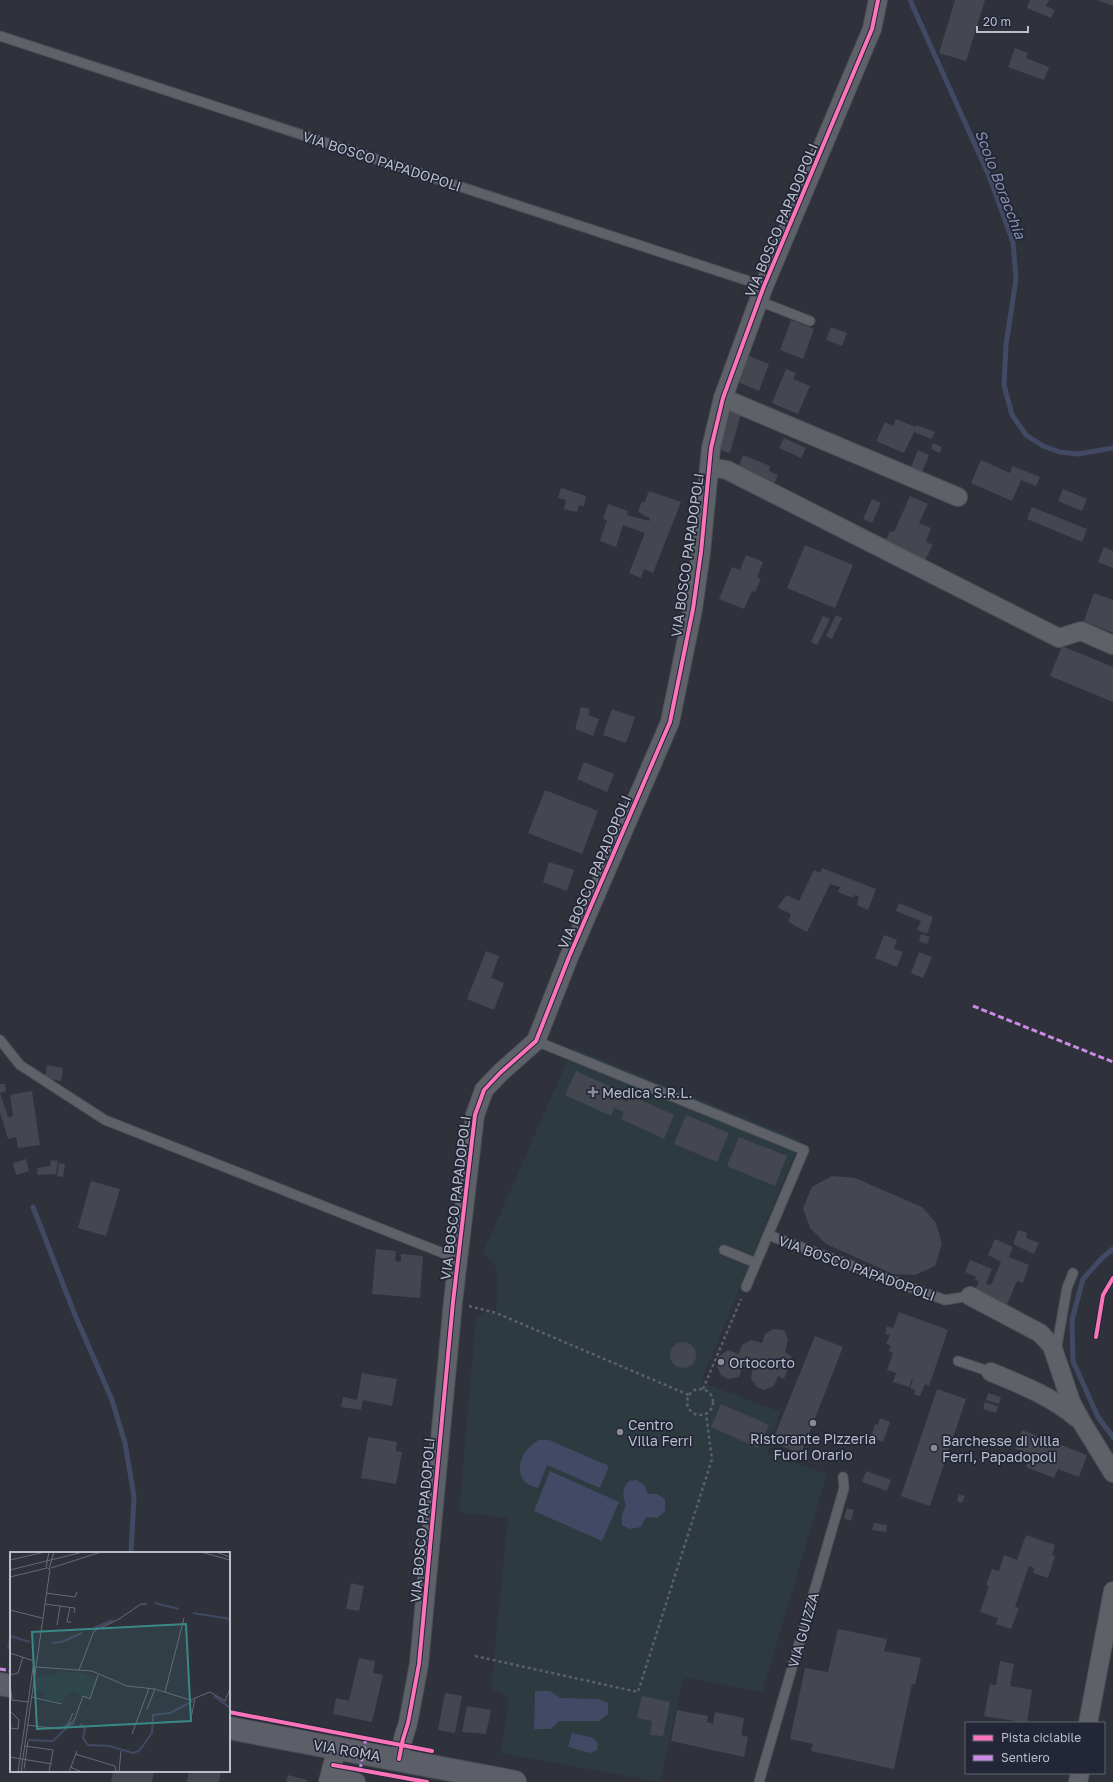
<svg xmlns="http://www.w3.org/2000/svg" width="1113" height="1782" font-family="'Golos Text',sans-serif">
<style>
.green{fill:#2d3b41}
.water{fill:#414965}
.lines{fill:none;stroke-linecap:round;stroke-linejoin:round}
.stream{stroke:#414965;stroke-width:5}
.building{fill:#44474f}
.service-casing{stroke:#4c4f56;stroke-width:11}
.minor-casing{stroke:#4c4f56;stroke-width:20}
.secondary-casing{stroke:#4c4f56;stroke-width:24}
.path{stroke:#5d5f66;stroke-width:2.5;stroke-dasharray:3 3;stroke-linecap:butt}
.service{stroke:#5f6168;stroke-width:9}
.minor{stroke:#5f6168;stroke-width:18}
.secondary{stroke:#5d5f68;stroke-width:22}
.quiet{stroke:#ca8be6;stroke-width:3;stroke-dasharray:6 3;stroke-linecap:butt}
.cycleway-casing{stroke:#222636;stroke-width:6}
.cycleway{stroke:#fb73b8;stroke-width:4}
.poi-dot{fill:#898c98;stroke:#222636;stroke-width:1.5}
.labels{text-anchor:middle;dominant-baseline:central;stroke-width:3.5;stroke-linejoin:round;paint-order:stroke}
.street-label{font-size:14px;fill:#babdca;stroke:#222636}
.poi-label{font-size:14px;fill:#babdca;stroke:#222636;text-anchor:start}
.water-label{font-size:15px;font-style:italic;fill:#868eae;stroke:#222636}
.inset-river{fill:none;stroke:#414965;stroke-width:2}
.inset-road{fill:none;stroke:#676a74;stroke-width:1}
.view{fill:#3a8885;fill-opacity:0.15;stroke:#3a8885;stroke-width:2}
.inset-edge{fill:none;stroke:#babdca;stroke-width:2}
</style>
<rect width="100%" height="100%" fill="#2f323b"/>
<path class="green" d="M573 1048 800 1140 701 1382 780 1412 767 1453 827 1474 762 1692 683 1677 660 1782 501 1753 509 1696 491 1689 508 1518 459 1512 476 1318 491 1308 496 1313 498 1280 495 1265 483 1253Z"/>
<g class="water">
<path d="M539 1440H549L609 1466 600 1488 547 1465 538 1488C534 1487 529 1485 526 1483 512 1468 524 1448 539 1440Z"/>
<path d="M550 1471 619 1502 602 1541 534 1511Z"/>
<path d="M637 1480 644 1485 648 1494H657L665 1499V1511L657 1518 646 1517 641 1527 630 1529 622 1525V1515L626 1505C622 1494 622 1489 629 1481Z"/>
<path d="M535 1691H550L560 1698 598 1699 608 1703V1714L599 1721H559L551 1729H534Z"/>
<path d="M572 1733 594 1738 598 1744 597 1750 590 1753 568 1747Z"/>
</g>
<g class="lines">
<g class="stream">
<path d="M910 0 989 176 1013 242 1016 279 1006 345 1004 385 1012 415 1026 435 1043 446 1060 452 1078 454 1113 448"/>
<path d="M33 1207 75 1315 112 1400 125 1443 134 1496 131 1553"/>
<path d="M1113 1249 1103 1257 1083 1279 1072 1320 1073 1361 1098 1417 1113 1437"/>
</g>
</g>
<g class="building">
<path d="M955 0H985L966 61 939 53Z"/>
<path d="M1030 0H1049L1046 6 1055 10 1051 18 1027 8Z"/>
<path d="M1097 0H1113V6Z"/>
<path d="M1015 48 1028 53 1026 58 1049 67 1044 80 1008 67Z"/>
<path d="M791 320 814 329 803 359 780 350Z"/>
<path d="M831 327 847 333 842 346 826 340Z"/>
<path d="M742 353 769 364 759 391 733 380Z"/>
<path d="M786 369 796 373 793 379 810 386 798 414 772 403Z"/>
<path d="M730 410 741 414 730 453 718 449Z"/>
<path d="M896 419 916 427 917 425 935 432 931 439 914 432 904 453 876 441 885 422 893 426Z"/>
<path d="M784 438 806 448 801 458 779 448Z"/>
<path d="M933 443 942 447 940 453 931 449Z"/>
<path d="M918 450 929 455 922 472 911 467Z"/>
<path d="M743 455 770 466 769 471 778 475 774 484 738 469Z"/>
<path d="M981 460 1010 473 1012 466 1040 477 1036 486 1021 480 1012 501 971 483Z"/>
<path d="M561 488 586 496 584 506 579 505 577 512 564 509 566 500 558 498Z"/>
<path d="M1063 489 1087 499 1082 511 1058 501Z"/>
<path d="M649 491 681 502 653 573 644 569 641 578 629 573 645 533 623 525 616 547 600 541 607 520 603 519 608 504 628 511 627 515 649 521 650 518 638 512 642 501 644 503Z"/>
<path d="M910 496 928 504 919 523 931 528 926 542 933 545 925 560 886 540 890 531 894 532Z"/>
<path d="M872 499 881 503 872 523 863 519Z"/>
<path d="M1032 507 1087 529 1082 542 1027 519Z"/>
<path d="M805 545 853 565 835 608 787 588Z"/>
<path d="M1104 547 1113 551V568L1098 562Z"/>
<path d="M746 555 763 562 757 577 761 579 755 592 752 591 744 609 719 599 732 567 740 570Z"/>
<path d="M1094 593 1113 600V633L1084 621Z"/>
<path d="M836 615 842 618 832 639 826 636Z"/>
<path d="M823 616 830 619 817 645 811 642Z"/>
<path d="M1062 646 1113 667V702L1050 676Z"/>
<path d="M581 707 590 709 588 715 599 719 593 736 575 729Z"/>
<path d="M612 709 635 717 626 743 603 735Z"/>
<path d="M584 762 614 774 607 792 577 779Z"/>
<path d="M545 790 598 811 582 854 528 833Z"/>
<path d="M549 862 574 870 567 891 543 882Z"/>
<path d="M822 868 876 889 868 910 857 905 859 897 854 895 853 898 838 892 840 887 830 884 807 932 788 922 791 914 778 908 779 905 787 895 799 901 814 870 820 873Z"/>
<path d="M899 903 933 917 927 934 917 930 921 921 896 911Z"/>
<path d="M921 934 930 937 927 944 919 941Z"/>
<path d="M884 935 897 940 894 949 903 952 897 967 875 958Z"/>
<path d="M486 951 499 956 491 978 504 983 494 1010 467 999Z"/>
<path d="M919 952 932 957 923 978 911 973Z"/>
<path d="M47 1065 63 1068 61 1081 45 1078Z"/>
<path d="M576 1071 620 1091 617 1098 627 1102 630 1095 674 1115 664 1139 621 1119 624 1112 614 1108 611 1116 565 1095Z"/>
<path d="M0 1084H5L6 1091 0 1093Z"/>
<path d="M32 1091 40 1145 18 1148 16 1137 8 1139 0 1112V1093L8 1117 13 1116 10 1095Z"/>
<path d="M686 1115 729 1133 717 1162 674 1144Z"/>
<path d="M739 1137 787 1156 775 1186 727 1166Z"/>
<path d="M26 1159 29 1171 16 1175 13 1163Z"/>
<path d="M51 1160 58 1161 56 1174 38 1175 37 1168 50 1166Z"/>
<path d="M59 1163 65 1164 63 1177 57 1176Z"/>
<path d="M832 1176 855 1178 922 1207 936 1223 942 1244 935 1266 915 1275 893 1274 826 1244 810 1228 803 1208 812 1187Z"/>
<path d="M91 1181 120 1189 106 1236 78 1228Z"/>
<path d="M1018 1230 1027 1233 1026 1238 1039 1243 1034 1254 1013 1244Z"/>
<path d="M995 1239 1013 1247 1009 1257 1029 1265 1023 1283 1017 1281 1005 1309 975 1290 979 1281 975 1280 976 1277 965 1272 970 1260 992 1269 986 1284 991 1285 1001 1262 988 1255Z"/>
<path d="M376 1249 396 1251 395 1261 401 1262V1254L423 1256 420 1298 372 1294Z"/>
<path d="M899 1312 948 1330 929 1386 925 1384 920 1396 914 1394 915 1390 910 1388 913 1380 912 1379 909 1387 893 1382 896 1373 887 1370 893 1353 889 1351 891 1346 886 1344 890 1335 885 1334 887 1326 893 1328Z"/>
<path d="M773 1329 784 1330 788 1340 785 1352 792 1357 784 1379 778 1376 774 1386 764 1390 757 1387 751 1379 753 1367 743 1366 739 1377 728 1379 721 1375 717 1366 718 1357 728 1350 739 1354 742 1345 751 1340 762 1343 765 1334Z"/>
<path d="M815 1336 843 1347 801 1454 772 1442Z"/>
<circle cx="683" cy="1355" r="13"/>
<path d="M362 1373 397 1379 392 1406 363 1400 361 1410 341 1407 343 1397 357 1400Z"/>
<path d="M937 1389 966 1399 930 1506 901 1496Z"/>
<path d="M988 1393 1001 1397 999 1404 986 1400Z"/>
<path d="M985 1402 998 1406 996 1413 983 1409Z"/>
<path d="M721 1404 769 1425 758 1448 711 1427Z"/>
<path d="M880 1418 890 1422 883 1442 871 1437 875 1424 878 1425Z"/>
<path d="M1022 1430 1087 1455 1079 1477 1058 1469 1054 1478 1026 1467 1030 1454 1015 1449Z"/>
<path d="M368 1437 397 1442 396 1451 402 1452 396 1484 361 1478Z"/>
<path d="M866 1471 891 1480 887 1491 862 1482Z"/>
<path d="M959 1494 965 1496 962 1503 957 1501Z"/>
<path d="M847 1508 854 1510 851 1521 844 1518Z"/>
<path d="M874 1523 887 1525 886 1532 872 1530Z"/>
<path d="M1026 1535 1055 1545 1052 1555 1055 1556 1048 1578 1033 1573 1034 1568 1029 1566 1015 1607 1019 1608 1011 1629 996 1624 998 1618 980 1612 989 1586 986 1585 992 1569 999 1571 1004 1555 1017 1560Z"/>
<path d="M351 1583 364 1586 359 1611 346 1609Z"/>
<path d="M838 1629 887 1639 884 1651 921 1658 915 1685 912 1684 894 1769 811 1751 813 1744 790 1739 805 1668 828 1672Z"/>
<path d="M10 1633H11V1650L7 1649Z"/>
<path d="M359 1658 375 1661 373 1673 383 1675 372 1722 333 1714 336 1698 349 1701Z"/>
<path d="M1000 1661 1014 1664 1010 1686 1032 1690 1027 1723 984 1716 990 1684 996 1685Z"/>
<path d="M445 1693 462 1696 455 1733 438 1730Z"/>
<path d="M642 1696 670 1702 663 1736 650 1735 652 1721 637 1718Z"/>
<path d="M467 1706 491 1710 486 1734 462 1732Z"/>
<path d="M677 1710 708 1716 707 1722 713 1724 715 1712 744 1718 741 1735 748 1737 744 1757 671 1741Z"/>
<path d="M113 1771H154L152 1782H111Z"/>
<path d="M189 1771H221L219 1782H187Z"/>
<path d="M288 1775 307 1780V1782H286Z"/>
</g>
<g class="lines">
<defs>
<g id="service">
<path d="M0 36 764 286"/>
<path d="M759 301 810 321"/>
<path d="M0 1040 20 1065 105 1120 458 1259"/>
<path d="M536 1041 804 1150 768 1235 945 1300 970 1296"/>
<path d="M724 1250 756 1263"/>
<path d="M746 1287 768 1235"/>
<path d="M1056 1351 1067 1288 1073 1273"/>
<path d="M958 1361 991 1372"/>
<path d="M759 1782 844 1488 843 1477"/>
</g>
<g id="minor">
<path d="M723 398 958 497"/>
<path d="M710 467 727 470 1059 638 1081 631 1113 645"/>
<path d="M970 1296 1040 1333 1052 1346 1071 1402 1081 1421 1113 1473"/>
<path d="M991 1372C1022 1385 1051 1396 1077 1418"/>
<path d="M1088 1723 1113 1591"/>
<path d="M399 1759 403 1739 408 1723 419 1664 453 1302 475 1115 484 1090 500 1073 536 1041 569 957 670 722 693 609 701 552 711 448 723 398 764 286 872 29 878 0"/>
<path d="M330 1776 356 1782"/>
<path d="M328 1782 337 1748"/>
<path d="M1078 1782 1080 1773"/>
</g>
<g id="secondary">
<path d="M0 1684 11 1686"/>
<path d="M229 1728 515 1782"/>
</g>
</defs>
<use href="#service" class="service-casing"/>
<use href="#minor" class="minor-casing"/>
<use href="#secondary" class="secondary-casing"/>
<g class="path">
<path d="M469 1306 496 1313 689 1395"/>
<path d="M1096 1337 1103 1295 1113 1278"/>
<path d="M703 1389 741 1299"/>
<circle cx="700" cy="1402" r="13"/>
<path d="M475 1656 638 1692 712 1459 706 1414"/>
</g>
<use href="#service" class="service"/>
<use href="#minor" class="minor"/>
<use href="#secondary" class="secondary"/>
<g class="quiet">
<path d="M973 1006 1113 1062"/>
<path d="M0 1669 11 1671"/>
<path d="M360 1770 366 1738"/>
</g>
<defs>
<g id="cycleway">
<path d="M1096 1337 1103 1295 1113 1278"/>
<path d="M229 1712 432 1751"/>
<path d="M399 1759 403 1739 408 1723 419 1664 453 1302 475 1115 484 1090 500 1073 536 1041 569 957 670 722 693 609 701 552 711 448 723 398 764 286 872 29 878 0"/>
<path d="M333 1765 427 1782"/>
</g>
</defs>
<use href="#cycleway" class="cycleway-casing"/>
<use href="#cycleway" class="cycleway"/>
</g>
<g class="poi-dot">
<path d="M591 1086h4v4h4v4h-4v4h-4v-4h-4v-4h4z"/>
<circle cx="721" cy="1362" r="4"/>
<circle cx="813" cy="1423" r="4"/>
<circle cx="620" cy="1432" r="4"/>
<circle cx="934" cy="1448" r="4"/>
</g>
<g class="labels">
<g class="street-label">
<text transform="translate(382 161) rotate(18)">VIA BOSCO PAPADOPOLI</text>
<text transform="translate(781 220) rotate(-67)">VIA BOSCO PAPADOPOLI</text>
<text transform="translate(687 555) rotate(-82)">VIA BOSCO PAPADOPOLI</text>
<text transform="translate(594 872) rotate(-67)">VIA BOSCO PAPADOPOLI</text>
<text transform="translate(455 1198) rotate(-83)">VIA BOSCO PAPADOPOLI</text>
<text transform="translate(857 1268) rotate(20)">VIA BOSCO PAPADOPOLI</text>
<text transform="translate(422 1520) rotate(-85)">VIA BOSCO PAPADOPOLI</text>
<text transform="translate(803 1630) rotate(-74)">VIA GUIZZA</text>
<text transform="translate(347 1750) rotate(10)">VIA ROMA</text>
</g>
<g class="poi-label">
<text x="602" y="1092">Medica S.R.L.</text>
<text x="729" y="1362">Ortocorto</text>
<text x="628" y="1424">Centro<tspan x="628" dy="16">Villa Ferri</tspan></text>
<text x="813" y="1438" text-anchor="middle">Ristorante Pizzeria<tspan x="813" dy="16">Fuori Orario</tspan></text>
<text x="942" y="1440">Barchesse di villa<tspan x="942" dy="16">Ferri, Papadopoli</tspan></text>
</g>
<g class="water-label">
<text transform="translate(1001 184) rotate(69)">Scolo Boracchia</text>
</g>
</g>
<g transform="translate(10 1552)">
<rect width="220" height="220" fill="#2f323b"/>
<path d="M47 119 70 120 88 127 81 147 60 139 52 151 33 146 34 139 25 138 27 124 47 123Z" fill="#2d3b41"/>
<path class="inset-river" d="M145 51 169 57M183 61 220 67M84 76 103 68M0 84 20 90M42 91 52 90 72 81M204 144 220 156M70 172 75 176 73 186 78 193 99 194 123 201 129 199 142 181 143 163 160 161 183 149M18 188 43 189 58 174 65 171"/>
<path class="inset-road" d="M39 0 36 15 39 17 44 0M191 0 220 8M206 0 220 5M0 8 35 0M41 16 91 0M0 18 73 0M0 25 37 16M36 41 65 45 67 40M35 52 65 56 64 61M60 55 57 70H61M0 58 32 66M47 73 50 54M0 101 24 109M26 115 82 119 117 134 145 137 180 148 200 140 215 149 220 137M69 118 84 79 109 67 131 52H137M0 123 8 121 13 105M0 131 2 148M155 140 174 66M21 145 52 152M2 148 19 150M137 157 145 137M0 159 9 168 8 177 0 176M181 166 185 147M58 172 63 161M17 173 50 177 64 169 73 144 80 147 88 123M122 182 139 136M15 194 43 198 39 220M65 202 105 214 106 220M0 205 42 212M60 215 72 220M14 217 18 189M8 220 24 109M11 220 40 17M59 220 67 199M109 220 111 199"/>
<path class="view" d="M176 72 181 169 27 177 22 80Z"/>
<rect width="220" height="220" class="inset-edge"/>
</g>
<rect x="965" y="1722" width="140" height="52" fill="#222636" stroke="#5f6271"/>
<rect x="973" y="1735" width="20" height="6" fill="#fb73b8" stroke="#5f6271"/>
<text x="1001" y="1742" font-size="12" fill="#babdca">Pista ciclabile</text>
<rect x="973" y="1755" width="20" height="6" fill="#ca8be6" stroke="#5f6271"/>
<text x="1001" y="1762" font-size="12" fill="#babdca">Sentiero</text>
<path d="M977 26v6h51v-6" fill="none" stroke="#babdca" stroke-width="2"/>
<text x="983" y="26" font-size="12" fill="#babdca" stroke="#222636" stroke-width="3" paint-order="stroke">20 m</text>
</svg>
